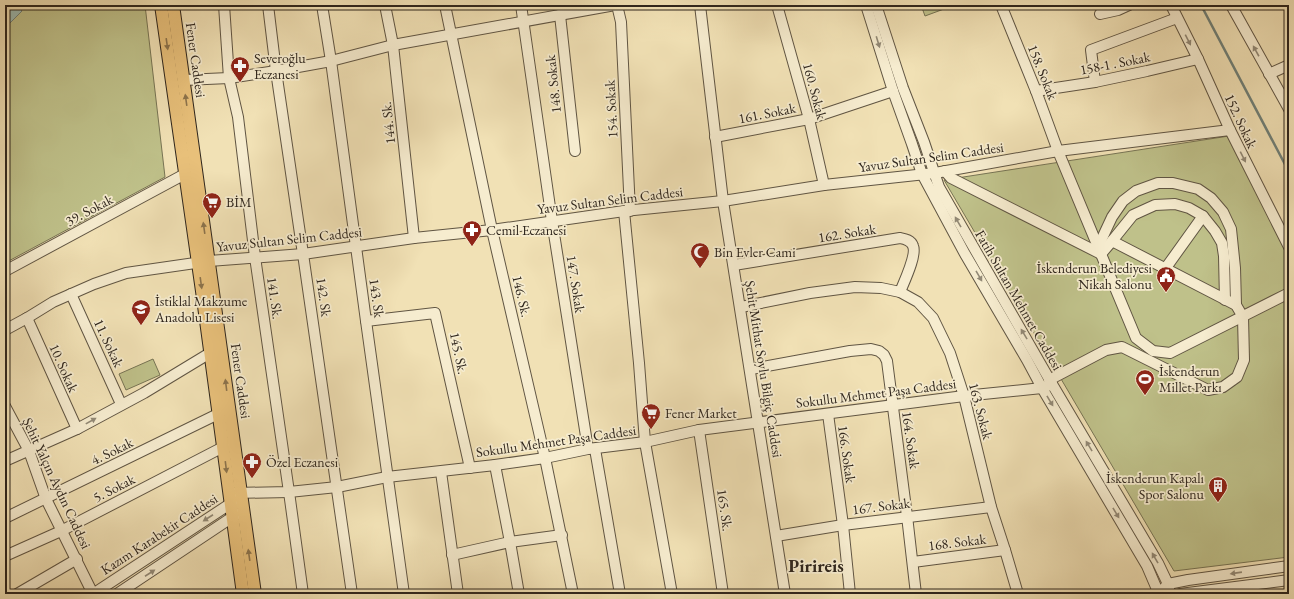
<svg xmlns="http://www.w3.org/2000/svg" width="1294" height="599" font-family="'EB Garamond',serif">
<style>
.green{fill:#bfc18a;stroke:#777454}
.water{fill:#9cbcb4;stroke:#708078}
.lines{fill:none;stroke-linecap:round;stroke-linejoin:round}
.stream{stroke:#708078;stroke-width:2.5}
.minor-casing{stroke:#605543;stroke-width:12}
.major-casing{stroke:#2f261d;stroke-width:14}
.minor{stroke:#f6eccf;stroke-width:10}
.major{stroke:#e8c07a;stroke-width:12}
.oneway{fill:#928976}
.oneway2{fill:#8c734c}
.labels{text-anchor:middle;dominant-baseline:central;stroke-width:3.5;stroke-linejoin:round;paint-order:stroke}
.poi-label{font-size:14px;fill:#2f261d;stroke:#f6eccf;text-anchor:start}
.street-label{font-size:14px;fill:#2f261d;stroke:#f6eccf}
.district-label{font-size:18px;font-weight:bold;fill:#2f261d;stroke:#f6eccf}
</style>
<rect width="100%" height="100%" fill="#f1e1b5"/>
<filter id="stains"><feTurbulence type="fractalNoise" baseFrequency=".005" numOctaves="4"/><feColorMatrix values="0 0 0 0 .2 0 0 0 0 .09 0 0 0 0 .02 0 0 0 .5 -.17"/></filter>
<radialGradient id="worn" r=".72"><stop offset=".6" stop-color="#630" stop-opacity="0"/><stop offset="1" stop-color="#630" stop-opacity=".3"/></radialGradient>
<g class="green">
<path d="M5 5H145L165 177 5 263Z"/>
<path d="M921 5H943L944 9 925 16Z"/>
<path d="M1229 136 1289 256V557L1174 571 944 180Z"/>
<path d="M153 359 160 375 126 390 119 374Z"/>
</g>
<path class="water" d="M6 5H17L22 11 5 28Z"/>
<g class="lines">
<path class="stream" d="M1201 5 1289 172"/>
<defs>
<g id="minor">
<path d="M224 5 229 78 238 117 255 257 289 492 303 594"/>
<path d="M268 5 276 71 303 254 352 594"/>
<path d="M322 5 331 61 366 321 404 594"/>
<path d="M385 5 393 45 414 238"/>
<path d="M445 5 492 230 545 458 573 594"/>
<path d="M521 5 552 221 588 449"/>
<path d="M617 5 621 22 630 211"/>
<path d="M700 5 723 201 785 594"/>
<path d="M777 5 809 119 824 185"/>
<path d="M866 5 893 91 912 144 922 174 965 254 1027 360 1042 388 1147 566 1159 594"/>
<path d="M876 5 903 88 924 142 939 187 1052 384 1158 563 1168 584 1170 594"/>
<path d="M1001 5 1036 91 1058 151 1136 338 1153 351 1170 353 1289 293"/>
<path d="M1171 5 1198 59 1230 130 1289 247"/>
<path d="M1231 5 1289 109"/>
<path d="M1100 14 1118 10 1129 5"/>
<path d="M560 15 575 151"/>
<path d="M1269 74 1289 65"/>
<path d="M184 80 229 78 276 71 331 61 393 45 615 5"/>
<path d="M1095 82 1091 50 1177 18"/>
<path d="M1036 91 1095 82 1147 71 1198 59"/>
<path d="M715 137 809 119 893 91"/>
<path d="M945 171 951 178 1101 254 1112 241 1236 305 1243 317 1244 360 1237 377 1223 387 1208 390 1122 347 1106 350 1049 380"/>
<path d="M624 211 639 363 645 442 672 594"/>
<path d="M1112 241 1133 215 1155 205 1175 204 1189 208 1203 216 1215 231 1222 243 1224 256 1225 300"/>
<path d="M1098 247 1112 217 1123 201 1136 191 1158 183H1173L1198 189 1211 198 1223 212 1231 229 1235 268 1236 305"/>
<path d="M734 265 900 238C905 239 911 240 913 246 917 255 904 282 900 292"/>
<path d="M1165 269 1203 216"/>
<path d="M5 271 185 174"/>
<path d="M71 294 121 404"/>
<path d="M741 307 810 293 855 287 881 288 900 292 918 302 933 318 950 353 964 396 991 507 1005 550 1018 594"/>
<path d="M27 318 77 429"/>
<path d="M366 321 435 313 470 468"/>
<path d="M5 330 27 318 53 302 94 284 126 273 209 261 303 254 414 238 492 230 624 211 723 201 824 185 935 173 1058 151 1230 130"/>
<path d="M751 369 850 351 871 349 879 351 884 355 887 361 907 516 916 594"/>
<path d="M5 406 29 451 46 499 93 594 236 500"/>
<path d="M828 414 843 525 850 594"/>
<path d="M699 430 723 594"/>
<path d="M595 449 620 594"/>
<path d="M5 461 77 429 144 393 215 350"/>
<path d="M495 465 510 542 519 594"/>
<path d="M441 472 458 594"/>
<path d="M234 493 289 492 337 487 387 477 495 465 545 458 588 449 645 442 699 430 964 396 1042 388 1052 384"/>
<path d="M5 518 218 414 224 409"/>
<path d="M776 536 843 525 991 507"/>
<path d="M452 555 510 542 562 535"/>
<path d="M5 556 61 531 229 444"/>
<path d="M913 562 1005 550"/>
<path d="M1164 588 1168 584 1188 580 1289 566"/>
<path d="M17 594 77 559"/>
<path d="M117 594 237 514"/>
<path d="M1180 594 1289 580"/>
</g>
<g id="major">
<path d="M161 5 202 291 243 594"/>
<path d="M173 5 255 594"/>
</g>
</defs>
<use href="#minor" class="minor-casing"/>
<use href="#major" class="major-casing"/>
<use href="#minor" class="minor"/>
<use href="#major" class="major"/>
</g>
<defs><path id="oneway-solid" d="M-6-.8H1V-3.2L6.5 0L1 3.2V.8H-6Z"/></defs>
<g class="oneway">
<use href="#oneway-solid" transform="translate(1188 40) rotate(63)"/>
<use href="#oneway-solid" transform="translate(878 42) rotate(73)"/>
<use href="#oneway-solid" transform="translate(1256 51) rotate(-119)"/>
<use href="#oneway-solid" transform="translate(1243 157) rotate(63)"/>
<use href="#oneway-solid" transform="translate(958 222) rotate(-120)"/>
<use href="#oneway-solid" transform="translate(979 276) rotate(60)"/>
<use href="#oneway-solid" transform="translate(1024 334) rotate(-121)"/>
<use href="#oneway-solid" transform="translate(1050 401) rotate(59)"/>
<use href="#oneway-solid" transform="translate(91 421) rotate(-29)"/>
<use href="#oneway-solid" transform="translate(1089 446) rotate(-121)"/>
<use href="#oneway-solid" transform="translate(1116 513) rotate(59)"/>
<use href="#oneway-solid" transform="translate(208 518) rotate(147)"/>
<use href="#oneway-solid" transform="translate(1155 558) rotate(-120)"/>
<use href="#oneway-solid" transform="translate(150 573) rotate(-33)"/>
<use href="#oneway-solid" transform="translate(1236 573) rotate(172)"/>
</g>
<g class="oneway2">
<use href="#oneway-solid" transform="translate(167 44) rotate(82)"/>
<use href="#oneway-solid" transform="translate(186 100) rotate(-98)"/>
<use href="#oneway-solid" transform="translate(204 228) rotate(-98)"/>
<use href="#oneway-solid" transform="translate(201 283) rotate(82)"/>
<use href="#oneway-solid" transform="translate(226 385) rotate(-97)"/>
<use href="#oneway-solid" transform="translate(226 467) rotate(83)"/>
<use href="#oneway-solid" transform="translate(249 555) rotate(-98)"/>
</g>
<defs>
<symbol id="pharmacy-pin" viewBox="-11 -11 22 30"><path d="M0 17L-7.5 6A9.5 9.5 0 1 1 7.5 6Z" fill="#8f2418" stroke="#f6eccf"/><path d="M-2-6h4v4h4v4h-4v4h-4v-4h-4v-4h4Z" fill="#fff"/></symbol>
<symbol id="supermarket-pin" viewBox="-11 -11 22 30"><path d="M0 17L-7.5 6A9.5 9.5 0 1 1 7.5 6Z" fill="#8f2418" stroke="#f6eccf"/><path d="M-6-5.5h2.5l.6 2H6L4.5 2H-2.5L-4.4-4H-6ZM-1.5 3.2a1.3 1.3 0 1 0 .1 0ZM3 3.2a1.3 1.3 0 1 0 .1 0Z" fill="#fff"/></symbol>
<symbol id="mosque-pin" viewBox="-11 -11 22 30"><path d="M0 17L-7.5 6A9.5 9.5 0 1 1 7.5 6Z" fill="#8f2418" stroke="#f6eccf"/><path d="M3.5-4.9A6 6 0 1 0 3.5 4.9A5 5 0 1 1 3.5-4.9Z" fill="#fff"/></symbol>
<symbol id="civic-pin" viewBox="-11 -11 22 30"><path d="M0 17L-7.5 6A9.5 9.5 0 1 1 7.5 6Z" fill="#8f2418" stroke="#f6eccf"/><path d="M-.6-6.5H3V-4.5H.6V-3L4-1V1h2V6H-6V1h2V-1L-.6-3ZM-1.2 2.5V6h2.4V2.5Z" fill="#fff"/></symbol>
<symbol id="school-pin" viewBox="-11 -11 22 30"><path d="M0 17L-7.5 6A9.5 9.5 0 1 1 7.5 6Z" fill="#8f2418" stroke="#f6eccf"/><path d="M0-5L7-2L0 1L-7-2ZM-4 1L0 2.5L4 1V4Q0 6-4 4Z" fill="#fff"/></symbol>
<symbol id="stadium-pin" viewBox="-11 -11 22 30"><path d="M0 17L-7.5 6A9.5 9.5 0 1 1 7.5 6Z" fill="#8f2418" stroke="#f6eccf"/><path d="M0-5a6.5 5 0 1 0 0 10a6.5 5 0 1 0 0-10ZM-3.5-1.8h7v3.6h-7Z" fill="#fff"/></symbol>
<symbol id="building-pin" viewBox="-11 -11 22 30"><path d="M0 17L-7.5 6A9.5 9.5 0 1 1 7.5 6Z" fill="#8f2418" stroke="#f6eccf"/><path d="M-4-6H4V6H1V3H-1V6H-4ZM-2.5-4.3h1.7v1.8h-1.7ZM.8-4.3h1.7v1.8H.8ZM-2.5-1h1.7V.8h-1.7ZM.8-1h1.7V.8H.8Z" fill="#fff"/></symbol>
</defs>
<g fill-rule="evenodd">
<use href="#pharmacy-pin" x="229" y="55" width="22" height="30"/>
<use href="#supermarket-pin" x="201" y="191" width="22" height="30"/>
<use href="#pharmacy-pin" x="461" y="219" width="22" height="30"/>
<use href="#mosque-pin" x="689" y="241" width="22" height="30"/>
<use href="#civic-pin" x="1155" y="265" width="22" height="30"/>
<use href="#school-pin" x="130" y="298" width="22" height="30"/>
<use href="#stadium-pin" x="1134" y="368" width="22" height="30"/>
<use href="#supermarket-pin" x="640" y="402" width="22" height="30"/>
<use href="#pharmacy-pin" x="241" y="451" width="22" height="30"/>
<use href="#building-pin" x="1207" y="475" width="22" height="30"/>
</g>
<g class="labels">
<g class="poi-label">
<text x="254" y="58">Severoğlu<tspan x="254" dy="16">Eczanesi</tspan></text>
<text x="226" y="202">BİM</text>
<text x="486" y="230">Cemil Eczanesi</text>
<text x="714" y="252">Bin Evler Cami</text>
<text x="1152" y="268" text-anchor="end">İskenderun Belediyesi<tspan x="1152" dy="16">Nikah Salonu</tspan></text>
<text x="155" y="301">İstiklal Makzume<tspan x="155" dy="16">Anadolu Lisesi</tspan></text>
<text x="1159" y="371">İskenderun<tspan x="1159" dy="16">Millet Parkı</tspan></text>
<text x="665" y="413">Fener Market</text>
<text x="266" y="462">Özel Eczanesi</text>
<text x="1204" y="478" text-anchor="end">İskenderun Kapalı<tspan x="1204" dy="16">Spor Salonu</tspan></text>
</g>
<g class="street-label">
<text transform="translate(196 60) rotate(82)">Fener Caddesi</text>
<text transform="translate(1115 63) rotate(-11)">158-1 . Sokak</text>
<text transform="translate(1043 72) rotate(68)">158. Sokak</text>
<text transform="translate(553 84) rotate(-96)">148. Sokak</text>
<text transform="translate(815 91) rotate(75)">160. Sokak</text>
<text transform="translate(611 109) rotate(-93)">154. Sokak</text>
<text transform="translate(767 113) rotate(-11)">161. Sokak</text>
<text transform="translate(1241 121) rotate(65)">152. Sokak</text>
<text transform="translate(388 123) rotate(-96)">144. Sk.</text>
<text transform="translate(931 157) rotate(-8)">Yavuz Sultan Selim Caddesi</text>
<text transform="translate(610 200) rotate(-7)">Yavuz Sultan Selim Caddesi</text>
<text transform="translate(89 210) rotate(-28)">39. Sokak</text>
<text transform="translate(847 233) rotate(-9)">162. Sokak</text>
<text transform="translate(289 239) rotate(-6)">Yavuz Sultan Selim Caddesi</text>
<text transform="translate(576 284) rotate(81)">147. Sokak</text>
<text transform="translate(522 296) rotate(77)">146. Sk.</text>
<text transform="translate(324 297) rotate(82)">142. Sk</text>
<text transform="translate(275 298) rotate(82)">141. Sk.</text>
<text transform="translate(377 298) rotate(82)">143. Sk</text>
<text transform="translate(1019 300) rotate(60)">Fatih Sultan Mehmet Caddesi</text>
<text transform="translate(109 343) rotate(65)">11. Sokak</text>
<text transform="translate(459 353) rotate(78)">145. Sk.</text>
<text transform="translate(64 368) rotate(66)">10. Sokak</text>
<text transform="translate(764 369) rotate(81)">Şehit Mithat Soylu Bilgiç Caddesi</text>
<text transform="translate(241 381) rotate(82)">Fener Caddesi</text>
<text transform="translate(876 393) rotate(-7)">Sokullu Mehmet Paşa Caddesi</text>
<text transform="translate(981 411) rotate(75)">163. Sokak</text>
<text transform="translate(911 440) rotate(82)">164. Sokak</text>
<text transform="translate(556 441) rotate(-8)">Sokullu Mehmet Paşa Caddesi</text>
<text transform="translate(112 451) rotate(-26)">4. Sokak</text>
<text transform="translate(847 454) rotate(82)">166. Sokak</text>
<text transform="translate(57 483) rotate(65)">Şehit Yalçın Aydın Caddesi</text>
<text transform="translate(114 488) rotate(-27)">5. Sokak</text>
<text transform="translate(881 506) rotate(-7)">167. Sokak</text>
<text transform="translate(725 510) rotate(82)">165. Sk.</text>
<text transform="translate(159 534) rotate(-33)">Kazım Karabekir Caddesi</text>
<text transform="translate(957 542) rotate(-7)">168. Sokak</text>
</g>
<g class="district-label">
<text x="816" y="565">Pirireis</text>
</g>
</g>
<rect width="1294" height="599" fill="none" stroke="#f1e1b5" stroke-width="20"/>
<rect x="6" y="6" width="1282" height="587" fill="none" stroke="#2f261d" stroke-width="2"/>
<rect x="10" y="10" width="1274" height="579" fill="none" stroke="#2f261d"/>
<rect width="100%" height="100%" filter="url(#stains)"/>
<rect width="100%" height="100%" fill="url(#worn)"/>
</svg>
